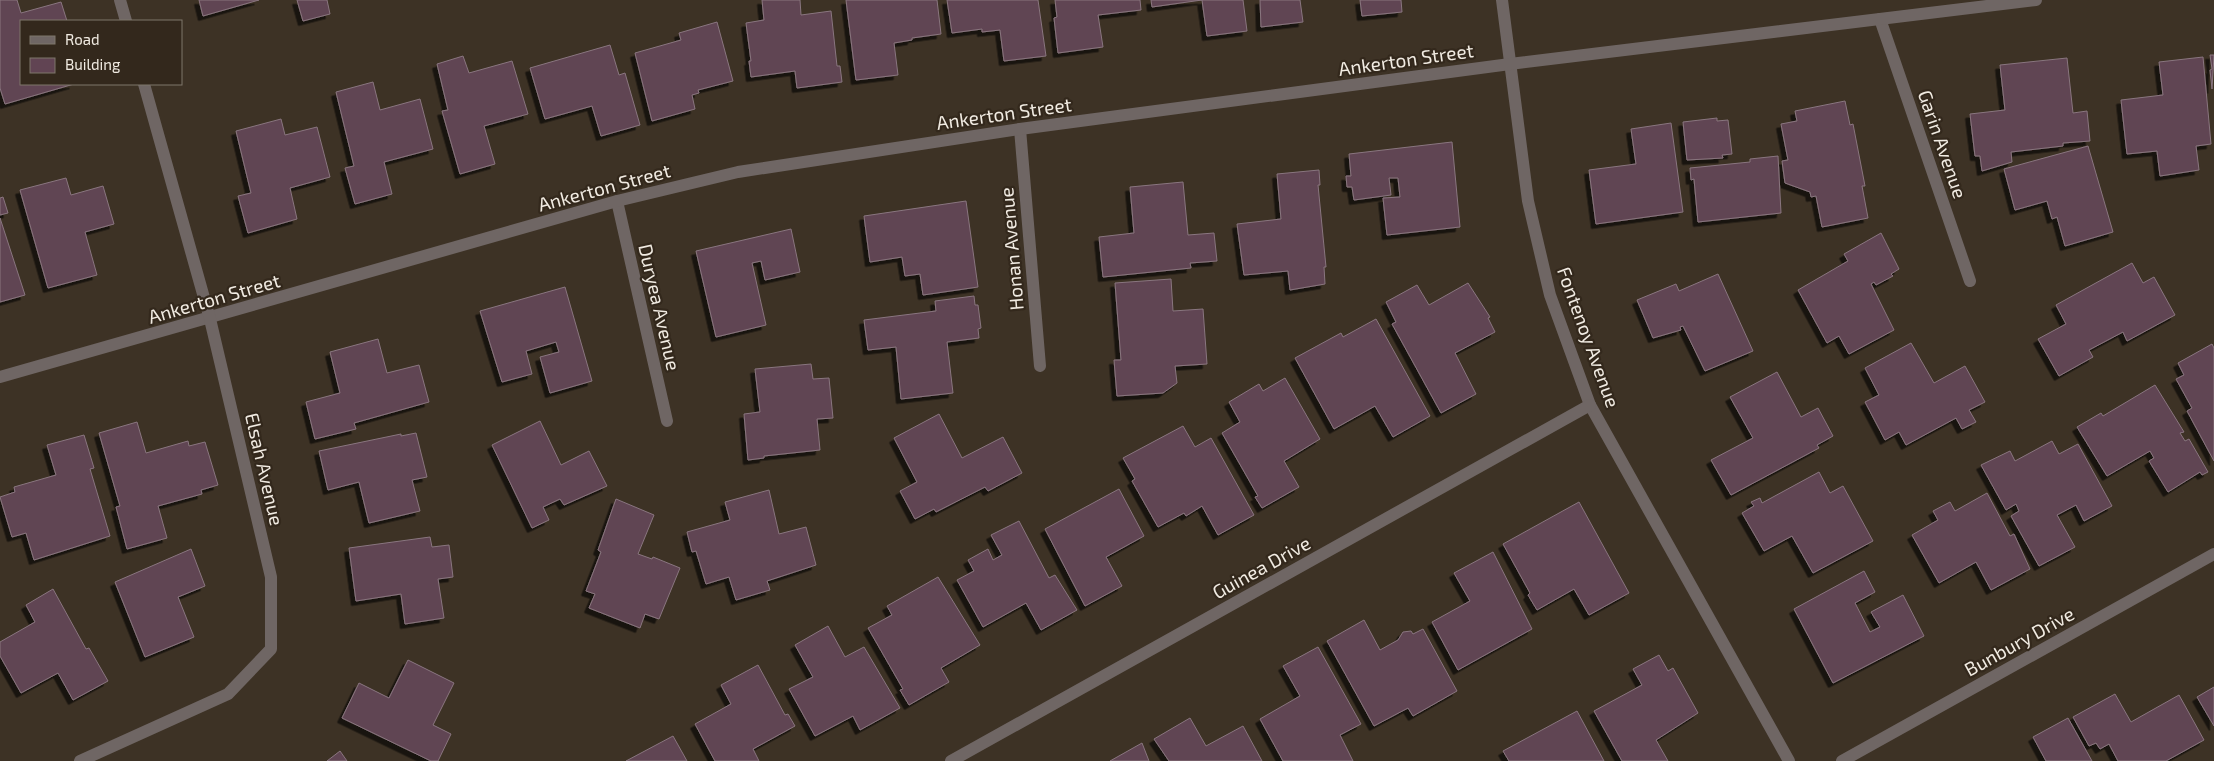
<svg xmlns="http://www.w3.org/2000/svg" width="2214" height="761" font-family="'Exo 2',sans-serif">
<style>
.building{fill:#614453;stroke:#89767f;filter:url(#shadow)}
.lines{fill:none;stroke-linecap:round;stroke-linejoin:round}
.street{stroke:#6f6664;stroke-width:12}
.labels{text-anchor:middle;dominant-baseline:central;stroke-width:4.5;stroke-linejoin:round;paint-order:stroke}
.street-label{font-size:19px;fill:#f1ebe2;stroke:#33281c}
</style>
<defs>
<filter id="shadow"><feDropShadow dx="-4.5" dy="4.5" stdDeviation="0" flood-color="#0009"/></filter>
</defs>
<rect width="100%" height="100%" fill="#3d3225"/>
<g class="building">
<path d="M0 0H17L21 13 61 2 67 21H21V84H74L5 104 0 88Z"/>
<path d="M199 0H259L203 16Z"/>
<path d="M297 0H327L330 14 303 21Z"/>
<path d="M762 0H800L801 15 831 11 837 66H840L842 82 797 88 795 71 751 77 749 61H751L746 23 764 20Z"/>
<path d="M846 0H937L941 34 912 38V40L894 43 898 75 856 80Z"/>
<path d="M947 0H1038L1046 56 1004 61 1000 30 982 32V29L952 33Z"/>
<path d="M1055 0H1140L1141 10 1098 15 1103 47 1058 53 1054 18 1057 17Z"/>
<path d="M1151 0H1243L1247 31 1207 36 1202 0 1152 7Z"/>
<path d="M1260 0H1300L1303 22 1261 27Z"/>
<path d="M1360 0H1401L1402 12 1362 16Z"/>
<path d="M717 22 733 81 698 90 699 93 692 95 695 109 652 121 635 53 681 40 679 33Z"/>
<path d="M610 45 619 75 625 73 640 125 601 136 592 106 545 119 530 68Z"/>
<path d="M2210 55H2214L2212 89 2210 70 2212 69Z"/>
<path d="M463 56 469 73 512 61 528 114 484 126 495 164 460 174 442 111 448 110 437 64Z"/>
<path d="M2203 57 2211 144 2196 146 2199 170 2160 176 2157 151 2127 154 2121 100 2163 95 2159 62Z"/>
<path d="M2067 58 2073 113 2087 111 2090 141 2063 143V146L2011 152 2012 162 1982 171 1980 156H1975L1970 114 2005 110 2000 65Z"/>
<path d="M373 82 380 110 420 99 433 149 384 162 392 194 355 204 345 168 354 166 336 92Z"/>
<path d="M1845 101 1850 125 1853 124 1865 186H1862L1868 218 1822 227 1816 196 1811 197 1810 192 1785 183 1782 161 1788 160 1781 124 1797 121 1795 111Z"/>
<path d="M1717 118V121L1728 120 1732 154 1722 155 1723 158 1687 160 1683 122Z"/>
<path d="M281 119 285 135 317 127 330 177 290 188 297 219 248 233 238 196 251 193 236 131Z"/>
<path d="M1671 123 1683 212 1596 224 1589 170 1636 164 1631 129Z"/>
<path d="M1452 142 1460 227 1387 235 1383 198 1400 197 1398 178H1389L1391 195 1354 200 1352 187H1347L1346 176H1351L1349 154Z"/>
<path d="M2088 146 2113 232 2065 246 2057 217 2052 219 2047 201 2015 210 2004 169Z"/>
<path d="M1778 156 1781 213 1698 222 1694 179 1691 180 1690 168 1750 162V159Z"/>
<path d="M1319 170 1320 185H1318L1326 267H1324L1325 284 1290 290 1288 271 1244 275 1237 224 1281 219 1277 174Z"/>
<path d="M66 178 71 195 103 186 114 224 85 232 97 275 48 288 20 190Z"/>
<path d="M1183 182 1188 235 1214 233 1217 261 1190 263 1191 268 1103 277 1099 237 1134 233 1130 187Z"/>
<path d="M3 197 8 213 0 215V198Z"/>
<path d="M966 201 978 287 923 295 920 274 905 276 902 257 870 262 864 216Z"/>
<path d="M0 218 25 295 0 302Z"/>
<path d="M791 229 800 272 765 280 761 261 752 263 766 325 716 337 696 251Z"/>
<path d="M1881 233 1899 269 1891 274 1893 276 1876 285 1874 282 1871 284 1894 330 1849 354 1839 336 1827 343 1798 290 1848 261 1844 254Z"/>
<path d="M2132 263 2143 283 2154 277 2175 315 2127 341 2123 332 2089 350 2093 357 2059 376 2038 339 2066 324 2056 305Z"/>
<path d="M1718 274 1753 351 1705 371 1683 326 1680 327 1681 330 1653 338 1637 300 1676 284 1679 291Z"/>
<path d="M1171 279 1173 311 1203 309 1207 364 1175 366 1177 383 1163 393 1117 396 1114 360H1121L1115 283Z"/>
<path d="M1468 283 1490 317 1488 318 1495 332 1455 353 1476 394 1441 413 1392 324 1396 322 1386 302 1417 285 1429 305Z"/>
<path d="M565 287 592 381 550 393 540 357 559 352 556 342 526 351 532 374 502 382 480 311Z"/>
<path d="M974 296 975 305H978L981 328 978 329 979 338 947 342 953 393 901 399 896 347 868 350 864 320 936 311 935 301Z"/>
<path d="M1376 319 1430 416 1393 437 1375 406 1334 429 1295 358 1341 333 1343 337Z"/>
<path d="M378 339 387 373 419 365 429 402 354 423 356 429 315 439 306 402 340 393 330 352Z"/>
<path d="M1911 343 1934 383 1965 366 1985 402 1969 410 1976 422 1962 429 1956 418 1906 445 1899 432 1885 440 1865 402 1879 395 1865 368Z"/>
<path d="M2212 344 2214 348V461L2187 411 2192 408 2176 379 2184 375 2178 363Z"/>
<path d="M811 364 813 379 829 378 833 418 817 419 820 450 764 456V458L748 460 744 414 760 412 755 369Z"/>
<path d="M1777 372 1801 417 1818 408 1833 436 1817 445 1819 448 1731 495 1711 460 1753 438 1730 397Z"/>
<path d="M1285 378 1320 439 1284 461 1299 487 1262 508 1255 497 1258 496 1222 433 1240 422 1229 402 1259 384 1263 391Z"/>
<path d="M2155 385 2184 432 2180 433 2185 441 2189 439 2208 472 2202 475 2200 472 2168 492 2149 461 2154 458 2150 451 2107 476 2077 427 2101 413 2103 416Z"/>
<path d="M939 414 962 458 1003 437 1022 473 988 491 985 487 936 512 934 509 915 519 900 491 917 482 894 438Z"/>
<path d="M540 421 561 465 589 451 607 486 564 505 560 499 543 507 549 520 532 528 492 445Z"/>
<path d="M137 422 146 453 188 441 189 446 205 442 218 485 201 490 202 494 158 506 167 538 127 549 116 507 120 506 99 433Z"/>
<path d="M1183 426 1195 447 1211 438 1254 515 1218 535 1202 506 1186 516 1184 513 1158 527 1132 481 1135 479 1123 458Z"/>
<path d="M416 433 427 477 412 480 420 511 369 523 359 482 328 490 319 451 401 434V436Z"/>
<path d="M84 435 94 468 90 469 110 536 34 560 26 533 12 537 0 497 15 492 14 487 56 475 47 445Z"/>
<path d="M2052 441 2059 454 2078 444 2112 506 2084 521 2076 505 2057 515 2075 547 2039 566 2011 516 2019 511 2016 504 2006 510 1981 465 2010 451 2015 461Z"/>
<path d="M1819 472 1830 493 1843 486 1873 541 1813 573 1792 536 1764 551 1742 513 1754 506 1751 502 1760 498 1762 503Z"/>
<path d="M1119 489 1144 536 1106 557 1122 586 1085 606 1045 529Z"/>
<path d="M769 490 779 534 806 527 816 565 767 581 770 590 736 600 729 577 706 584 696 551 692 552 687 532 730 520 725 502Z"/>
<path d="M1987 493 2010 536 2014 534 2030 569 1991 590 1976 562 1939 583 1912 535 1938 520 1933 511 1950 502 1955 511Z"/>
<path d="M616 499 654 515 638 554 652 559 653 557 680 568 659 619 645 614 640 628 589 608 595 594 586 591 601 552 598 550Z"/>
<path d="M1579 502 1629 593 1589 615 1574 589 1537 610 1528 595 1530 593 1503 544Z"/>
<path d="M1019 521 1049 578 1055 575 1077 610 1041 630 1026 603 983 627 957 580 974 571 968 560 988 549 993 560 1002 555 991 535Z"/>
<path d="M430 537 432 547 449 545 453 577 438 579 444 618 405 624 401 594 356 601 349 548Z"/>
<path d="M191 549 205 586 178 597 194 637 145 657 115 582Z"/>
<path d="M1493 552 1532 629 1458 670 1432 622 1470 601 1454 573Z"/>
<path d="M1864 571 1875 592 1855 603 1870 632 1880 627 1871 612 1903 595 1924 636 1833 683 1794 609Z"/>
<path d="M938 577 980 645 941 668 949 682 909 705 900 690 903 689 868 628 892 615 887 606Z"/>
<path d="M53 589 86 649 89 648 108 681 73 700 58 673 21 693 0 656V642L35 622 26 605Z"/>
<path d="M1364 620 1380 650 1398 640 1403 632 1411 631 1413 634 1423 629 1457 691 1413 716 1408 708 1374 726 1327 641Z"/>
<path d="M828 626 845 657 864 647 900 708 860 730 853 716 815 736 789 689 813 677 795 645Z"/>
<path d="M1318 647 1361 724 1340 735 1353 761H1283L1260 719 1300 696 1283 666Z"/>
<path d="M1659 655 1668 671 1673 668 1698 713 1656 740 1668 761H1622L1594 711 1642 685 1633 669Z"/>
<path d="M408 660 454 683 433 725 451 734 438 761H431L342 718 359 683 389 698Z"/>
<path d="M758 665 785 715 788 714 795 726 753 749 759 761H715L695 724 731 704 721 685Z"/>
<path d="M2214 687V726L2197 697Z"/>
<path d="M2115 694 2131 722 2179 695 2204 740 2166 761H2118L2109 744 2100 749 2096 743 2089 746 2073 717Z"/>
<path d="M1577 711 1604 761H1509L1503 751Z"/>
<path d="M1190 718 1206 746 1243 726 1262 761H1169L1154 739Z"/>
<path d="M2068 718 2092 761H2046L2033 737Z"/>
<path d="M673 736 687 761H626Z"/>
<path d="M1142 743 1149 761H1110Z"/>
<path d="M340 751 347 761H327Z"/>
</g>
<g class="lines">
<g class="street">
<path d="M120 0 126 21"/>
<path d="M1502 0 1528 201 1550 295 1590 405 1789 761"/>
<path d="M1880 19 1970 281"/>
<path d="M1020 129 1040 366"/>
<path d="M617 201 667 421"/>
<path d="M0 377 617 201 738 172 1020 129 1510 64 2036 0"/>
<path d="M80 761 228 694 271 649V577L210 319 144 84"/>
<path d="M951 761 1590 405"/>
<path d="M1842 761 2214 554"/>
</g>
</g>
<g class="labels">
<g class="street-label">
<text transform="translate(1406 59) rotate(-8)">Ankerton Street</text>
<text transform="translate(1004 113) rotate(-8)">Ankerton Street</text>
<text transform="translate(1943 144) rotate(71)">Garin Avenue</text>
<text transform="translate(604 187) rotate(-15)">Ankerton Street</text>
<text transform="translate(1011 249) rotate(-95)">Honan Avenue</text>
<text transform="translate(214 298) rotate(-16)">Ankerton Street</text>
<text transform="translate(660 307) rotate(77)">Duryea Avenue</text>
<text transform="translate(1589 337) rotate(70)">Fontenoy Avenue</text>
<text transform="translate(265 469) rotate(77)">Elsah Avenue</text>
<text transform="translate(1261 567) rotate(-29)">Guinea Drive</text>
<text transform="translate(2019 641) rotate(-29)">Bunbury Drive</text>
</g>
</g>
<rect x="20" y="20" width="162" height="65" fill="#33281c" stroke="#7f766b"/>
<rect x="30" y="36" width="25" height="8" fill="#6f6664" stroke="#7f766b"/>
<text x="65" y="45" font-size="15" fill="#f1ebe2">Road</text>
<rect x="30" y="58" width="25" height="15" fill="#614453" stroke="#7f766b"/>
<text x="65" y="70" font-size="15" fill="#f1ebe2">Building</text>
</svg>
